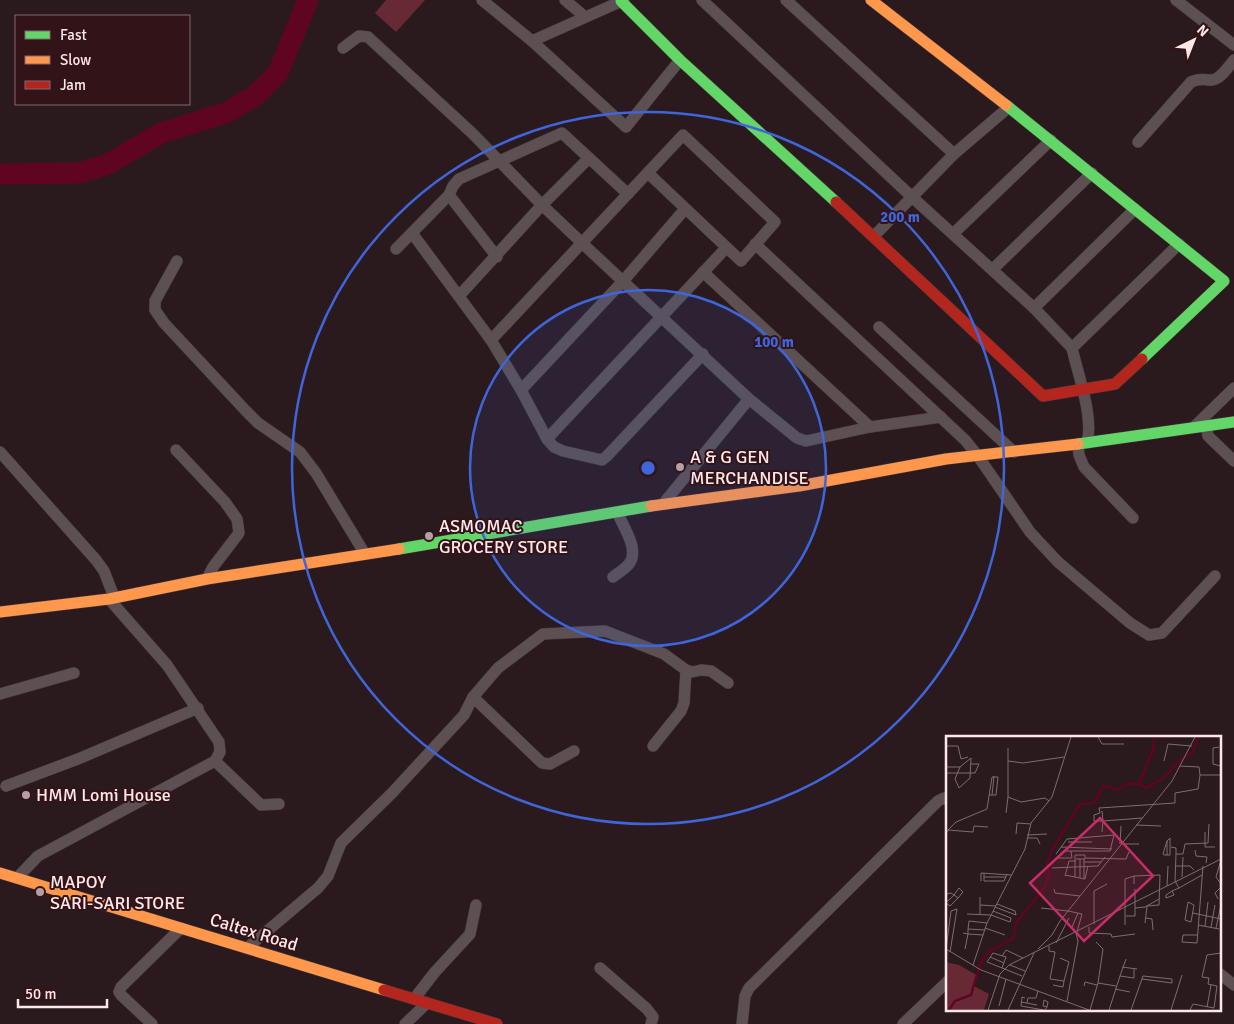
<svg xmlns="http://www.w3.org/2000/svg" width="1234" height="1024" font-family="Signika,sans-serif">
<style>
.grass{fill:#672a34}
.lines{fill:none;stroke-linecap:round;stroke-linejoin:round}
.river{stroke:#600521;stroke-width:21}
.street-casing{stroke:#46373a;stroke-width:12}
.fast-casing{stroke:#46373a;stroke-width:12}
.slow-casing{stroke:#46373a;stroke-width:12}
.jam-casing{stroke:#46373a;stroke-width:12}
.street{stroke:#5d5052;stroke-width:11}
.fast{stroke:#63d668;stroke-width:11}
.slow{stroke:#ff974d;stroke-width:11}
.jam{stroke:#b3261e;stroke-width:11}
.ring{fill:none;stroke:#3f65db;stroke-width:2.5}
.poi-dot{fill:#b49fa2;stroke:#321318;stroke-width:2}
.labels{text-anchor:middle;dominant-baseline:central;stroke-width:4;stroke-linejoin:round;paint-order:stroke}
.poi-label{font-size:18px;fill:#fee7e9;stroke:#321318;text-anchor:start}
.street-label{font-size:18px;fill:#fee7e9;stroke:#321318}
.inset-river{fill:none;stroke:#600521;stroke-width:2.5}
.inset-road{fill:none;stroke:#7f6c6f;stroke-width:1}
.view{fill:#c82d69;fill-opacity:0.15;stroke:#c82d69;stroke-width:2.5}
.inset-edge{fill:none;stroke:#fee7e9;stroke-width:2.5}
.centre{fill:#3f65db;stroke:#321318;stroke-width:2.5}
.ring-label{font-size:15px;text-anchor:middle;font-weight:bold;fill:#3f65db;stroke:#321318;stroke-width:4;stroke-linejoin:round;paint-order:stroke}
</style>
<rect width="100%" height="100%" fill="#2b1a1d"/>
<path class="grass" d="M386 0H425L396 32 375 13Z"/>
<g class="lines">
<path class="river" d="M0 174 79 173 108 164 161 133 228 112 256 95 278 73 308 0"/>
<defs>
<g id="street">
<path d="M482 0 532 41 626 127 680 60"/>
<path d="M565 0 584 16"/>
<path d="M702 0 912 197 1034 308 1072 348C1078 375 1094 417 1087 443"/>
<path d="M786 0 954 154"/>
<path d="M1176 0 1234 45"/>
<path d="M532 41 624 0"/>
<path d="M343 48 359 36 368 37 473 134 542 205 582 243 749 399 797 438 806 441 870 427 941 417"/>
<path d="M1138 142 1191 82C1199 78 1204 80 1212 80 1221 79 1228 67 1234 60"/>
<path d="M449 195 497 257"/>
<path d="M412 233 491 340 521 390 547 439 554 447 563 451 602 460 607 456 703 354"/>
<path d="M954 233 1051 140"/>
<path d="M874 236 954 154 1009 107"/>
<path d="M755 244 965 440 978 456 1030 532 1058 562 1130 623 1149 635 1162 633 1215 576"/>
<path d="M396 249 449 195 453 186 459 179 562 133 628 194"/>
<path d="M177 261 155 301V310L164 323 246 411 258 423 300 452 316 473 365 554"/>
<path d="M993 269 1092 173"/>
<path d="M703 272 870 427"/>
<path d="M459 296 542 205 589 158"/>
<path d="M1034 308 1135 209"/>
<path d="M879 327 1014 452"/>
<path d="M491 340 683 135 775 222 741 261 648 173"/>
<path d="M1072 348 1179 244"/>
<path d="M521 390 624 280 685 209"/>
<path d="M1206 425 1208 436 1234 461"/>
<path d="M1194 427 1234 388"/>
<path d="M547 439 726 248"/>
<path d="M1078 444 1079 455 1084 467 1133 518"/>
<path d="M176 450 225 502 237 519 239 533 213 567 207 579"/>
<path d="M0 452 96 560 104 571 114 597"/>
<path d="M663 504 749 399"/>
<path d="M613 577C618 573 625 569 629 564 640 550 623 526 617 512"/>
<path d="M0 694 74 673"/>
<path d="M473 697 542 763 550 764 574 751"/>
<path d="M653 746 681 711 684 703 686 670"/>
<path d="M215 761 261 805 279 804"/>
<path d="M6 786 78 759 198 708"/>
<path d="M17 878 38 856 215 761 220 752 219 742 167 665 109 599"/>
<path d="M247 948 318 888 328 876 341 843 392 793 464 715 473 697 498 668 543 634 605 631 664 654 686 670 692 672 701 670 711 671 728 683"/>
<path d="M600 968 647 1009 653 1017 651 1024"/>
<path d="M1220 974 1234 985"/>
<path d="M414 999 435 972 470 934 476 905"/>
<path d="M152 1024 121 995 119 992 121 987 181 928"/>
<path d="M405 1024 427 1003"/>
<path d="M742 1024 745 996 749 988 938 801 944 798 948 800"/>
<path d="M903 1024 948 981"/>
</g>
<g id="fast">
<path d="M621 1 680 60 836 202"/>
<path d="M1006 105 1224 281 1142 359"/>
<path d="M1078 444 1234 422"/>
<path d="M399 549 651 506"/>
</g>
<g id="slow">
<path d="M871 0 1006 105"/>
<path d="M651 506 799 486 946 459 1078 444"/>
<path d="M0 612 109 599 207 579 399 549"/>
<path d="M0 873 384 990"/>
</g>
<g id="jam">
<path d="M836 202 1043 396 1115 384 1142 359"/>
<path d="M384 990 497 1024"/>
</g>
</defs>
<use href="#street" class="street-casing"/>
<use href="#fast" class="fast-casing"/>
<use href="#slow" class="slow-casing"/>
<use href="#jam" class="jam-casing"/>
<use href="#street" class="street"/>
<use href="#fast" class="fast"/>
<use href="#slow" class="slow"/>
<use href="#jam" class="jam"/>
</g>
<circle cx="648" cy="468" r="178" fill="#3f65db" fill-opacity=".12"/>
<g class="ring">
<circle cx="648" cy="468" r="178"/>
<circle cx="648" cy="468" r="356"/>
</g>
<g class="poi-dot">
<circle cx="680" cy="467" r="5"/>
<circle cx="429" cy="536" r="5"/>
<circle cx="26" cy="795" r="5"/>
<circle cx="40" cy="892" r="5"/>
</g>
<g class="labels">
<g class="poi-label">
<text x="690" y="457">A &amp; G GEN<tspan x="690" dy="21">MERCHANDISE</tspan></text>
<text x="439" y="526">ASMOMAC<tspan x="439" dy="21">GROCERY STORE</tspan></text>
<text x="36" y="795">HMM Lomi House</text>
<text x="50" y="882">MAPOY<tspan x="50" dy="21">SARI-SARI STORE</tspan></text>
</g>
<g class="street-label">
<text transform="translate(254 932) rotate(17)">Caltex Road</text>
</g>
</g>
<g transform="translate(946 736)">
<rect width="275" height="275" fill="#2b1a1d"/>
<path d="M0 226 13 229 32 240 28 250 43 258 38 274H1Z" fill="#672a34"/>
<path class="inset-river" d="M239 21 246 18 252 1M193 48 200 52 219 41 236 22M3 274 9 265 25 259 34 228 43 215 67 203 70 187 99 151 103 139 101 128 106 114 134 68 148 67 157 50 172 54 180 48H193L207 14 208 1"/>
<path class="inset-road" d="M152 1 156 8H178M0 10H12L15 23 22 21M273 11 267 12V28L275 30M62 12V61L75 66 99 62 103 65M62 25 77 27 118 21M218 25 222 8 246 10M234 30 253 31 254 39M0 31H14L25 22 24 42 13 52 9 43 14 31M0 37H29L33 28H25M46 59 48 40M156 75 157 85 196 82M60 77 62 61M190 89 215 90M2 94 10 86 41 73 46 41H52L50 59H43M156 96 157 85H148V79L154 77 153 72 229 67V57L252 53 254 39H275M259 96V111H269M0 98 2 94 27 96 28 90 42 91M70 98 71 87 85 88M81 99 101 98M81 102H91L94 108M221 105 217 118 218 119H224V102L221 105V119M122 106H146M174 108 175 90M175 108H193M115 111 166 113M225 111 230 112V118H237L239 108 262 107 263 88M249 114 250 120 261 121 260 127M110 118 121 103 168 99 164 115H119M230 118 229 145 233 152M111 122H126L125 115M139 122 180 123 183 116M134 123V142M138 123V143M138 126H155M274 127 270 141 275 148M230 130H244L248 134M106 132 152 130 159 121M38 137V145H58L61 138M119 139 139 143 142 130M119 140 123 125H130M38 141H60M129 141V119H139V123H130M236 141 237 121M35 145V137L65 139M188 148V140L214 139 213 169 201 170M221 150 222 130M108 153 109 157 134 160M226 155 228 159 220 162V159L226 155 233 152 256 139M34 161V178M272 163 269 157 275 151M0 164 2 165 8 159 13 152 17 156 12 162 8 159 5 157 0 158M242 166 248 169 245 186 239 184ZM0 167 4 170 12 162M34 169 50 170M49 171 70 179 69 175 51 168M95 172 122 175M189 172 199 171 213 163M122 175 136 178 131 196M247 177 275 183M21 178 45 179M45 179 64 186 65 182 47 175M180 180H189V153M200 182 206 183 207 194M199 187 201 170M148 188V155L161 148M179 189V143L188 140M252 189 273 193M259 190 262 166M126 191 132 177M143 191V197L165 198 166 201 189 198M265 191 269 169M39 192 59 199M270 192 275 169M22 193 23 185 41 187M17 197 22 198 19 213M37 199 22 198V193L39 194M251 199H237L236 206 251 207 257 130M150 206 157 213 152 247 170 250M110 207 123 182M103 210V215L109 216 104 243 118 245 117 251 107 249M0 213 5 175 11 173 4 216M0 213 35 234 143 274M92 213 106 199 114 185 226 45 249 1M56 220 60 214 77 222M44 221 58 227M114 222 123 226 118 245M27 229 41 187 79 113 85 87 106 61 125 1M64 229 79 235M176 231 191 233M56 232 60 221 47 217 41 226 76 240M174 240 180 223M196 243 226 247V243M138 250 139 246 151 249M169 253 184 256M79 262 76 261 75 270 98 274M121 265 132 205 130 197M75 266 91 269M81 267 82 262H90L92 255M53 270 60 243M261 271 265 249M42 274 54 238 63 229 275 123M62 274 88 217M99 274 101 271 102 266 98 264 97 270 101 271M144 274 152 247M163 274 174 240 188 242V233M185 274 197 240 226 243M225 274 236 239M244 274 247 268 268 272 271 250 262 248 263 242 256 241 261 219 275 217"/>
<path class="view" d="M154 82 207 140 138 205 84 147Z"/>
<rect width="275" height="275" class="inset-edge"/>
</g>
<circle cx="648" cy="468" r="8" class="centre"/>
<g class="ring-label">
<text x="900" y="222">200 m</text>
<text x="774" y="347">100 m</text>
</g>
<rect x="15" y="15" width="175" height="90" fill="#321318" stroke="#84686c"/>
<rect x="25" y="31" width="25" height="8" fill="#63d668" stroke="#84686c"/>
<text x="60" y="40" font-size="15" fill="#fee7e9">Fast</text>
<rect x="25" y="56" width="25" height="8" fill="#ff974d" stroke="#84686c"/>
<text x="60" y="65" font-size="15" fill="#fee7e9">Slow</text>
<rect x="25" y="81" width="25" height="8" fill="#b3261e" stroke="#84686c"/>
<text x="60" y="90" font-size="15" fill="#fee7e9">Jam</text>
<g transform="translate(1194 40) rotate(43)" stroke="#321318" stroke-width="4" paint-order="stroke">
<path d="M0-4L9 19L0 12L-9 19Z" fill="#fee7e9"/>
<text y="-8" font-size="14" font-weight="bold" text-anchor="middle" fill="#fee7e9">N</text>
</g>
<path d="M18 999v8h89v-8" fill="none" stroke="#fee7e9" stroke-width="2.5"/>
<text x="25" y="999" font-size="15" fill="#fee7e9" stroke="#321318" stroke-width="4" paint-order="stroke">50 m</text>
</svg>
